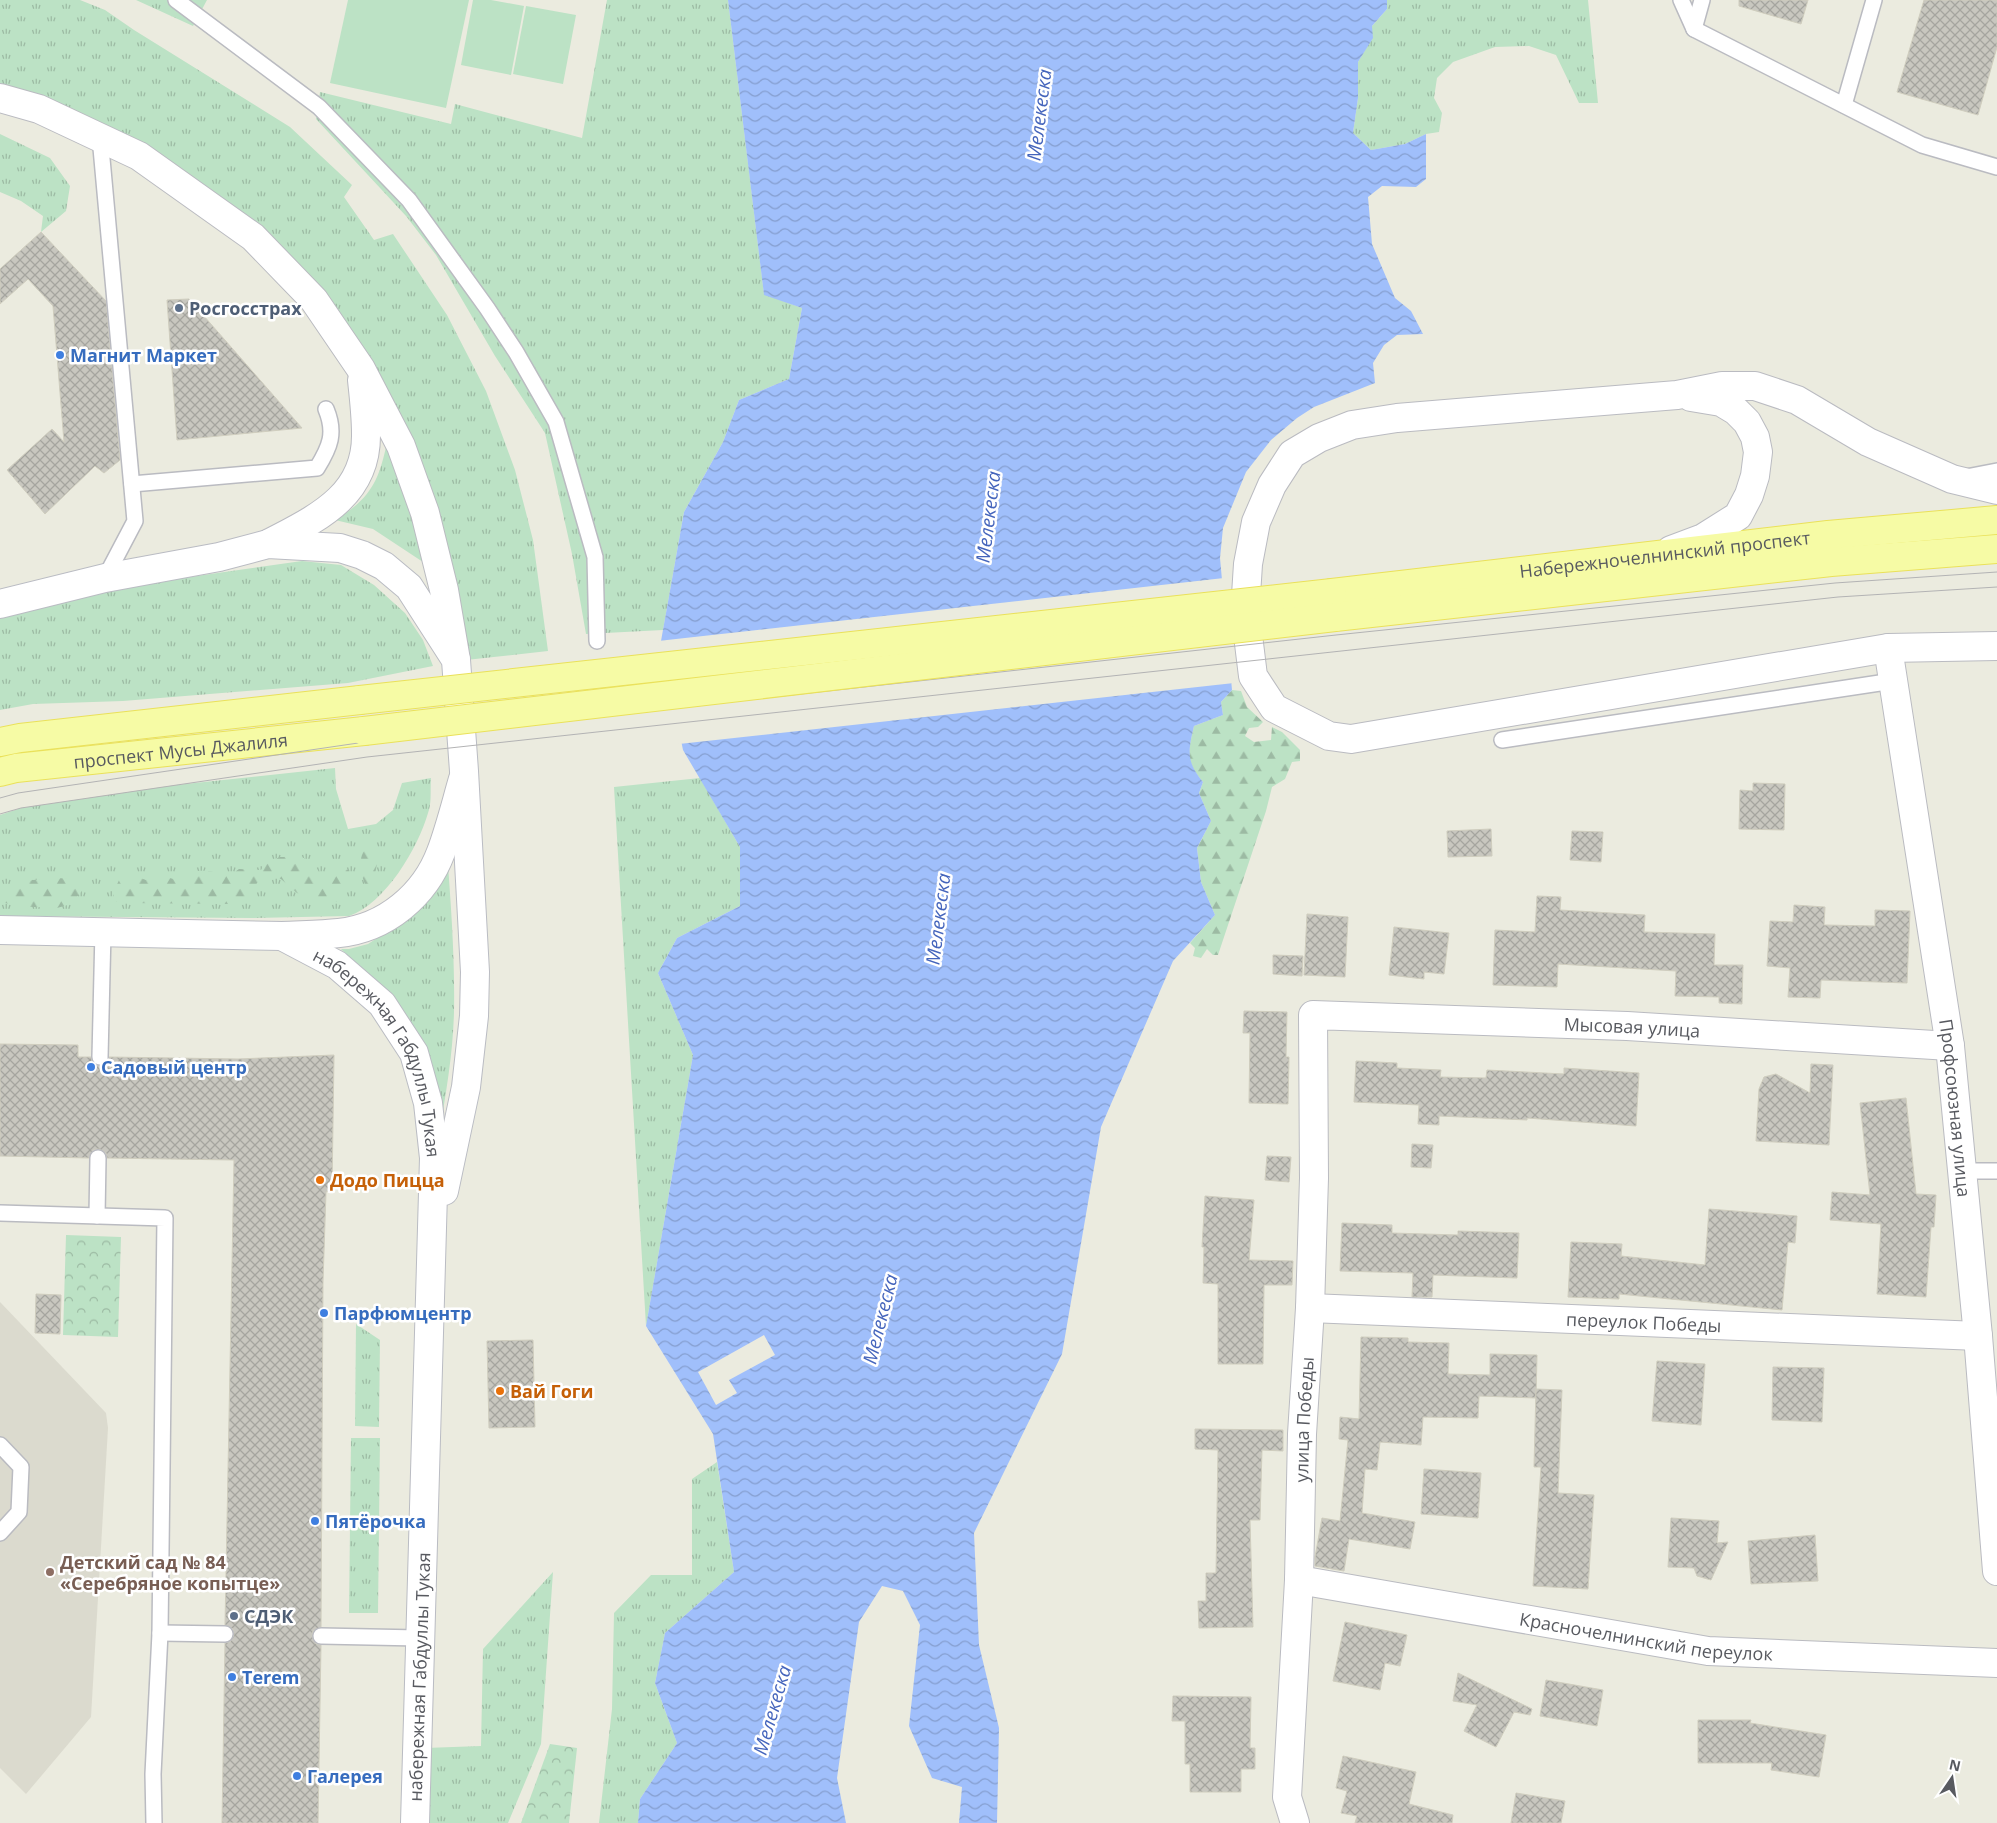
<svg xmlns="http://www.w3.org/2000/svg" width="1997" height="1823" font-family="'Open Sans',sans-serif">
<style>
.education{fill:#dbdace}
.grass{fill:url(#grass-tufts)}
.forest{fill:url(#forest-firs)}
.park{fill:url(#park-crowns)}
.garden{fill:#bce2c5}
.water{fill:url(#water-waves)}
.pier{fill:#ebebdf}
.building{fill:url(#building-cross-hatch);stroke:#cfcdbe}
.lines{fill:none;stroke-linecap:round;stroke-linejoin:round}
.service-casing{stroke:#babbc1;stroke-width:18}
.minor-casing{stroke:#babbc1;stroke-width:30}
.tertiary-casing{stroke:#babbc1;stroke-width:30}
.secondary-casing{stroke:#babcc3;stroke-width:30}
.primary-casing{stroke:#eae15a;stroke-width:30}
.service{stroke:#fff;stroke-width:15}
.minor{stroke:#fff;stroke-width:28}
.tertiary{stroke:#fff;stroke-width:28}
.secondary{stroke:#fff;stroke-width:28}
.primary{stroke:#f6fba5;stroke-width:28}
.tram{stroke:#b3b3b4;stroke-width:1}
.primary-bridge-casing{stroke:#eae15a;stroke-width:30;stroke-linecap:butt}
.primary-bridge{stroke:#f6fba5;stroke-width:28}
.service-dot{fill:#5c6f8a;stroke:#fff;stroke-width:2}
.shop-dot{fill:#3f7fe0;stroke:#fff;stroke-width:2}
.food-dot{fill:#e8710a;stroke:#fff;stroke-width:2}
.education-dot{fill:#8d6e63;stroke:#fff;stroke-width:2}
.labels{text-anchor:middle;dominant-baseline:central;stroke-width:5;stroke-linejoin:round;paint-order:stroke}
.service-label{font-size:18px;font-weight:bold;fill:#4e5e75;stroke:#fff;text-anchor:start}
.shop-label{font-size:18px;font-weight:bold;fill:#366cbe;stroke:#fff;text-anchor:start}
.street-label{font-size:18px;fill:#585a60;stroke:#fff}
.food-label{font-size:18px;font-weight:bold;fill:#c56008;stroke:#fff;text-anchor:start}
.education-label{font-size:18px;font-weight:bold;fill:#785e54;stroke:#fff;text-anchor:start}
.water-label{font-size:19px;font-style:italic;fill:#4565bc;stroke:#fff}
</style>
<defs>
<pattern id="grass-tufts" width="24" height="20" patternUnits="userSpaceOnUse" patternTransform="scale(1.25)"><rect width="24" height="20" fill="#bce2c5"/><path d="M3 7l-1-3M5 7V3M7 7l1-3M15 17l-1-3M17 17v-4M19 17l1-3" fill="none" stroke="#9cbaa3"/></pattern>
<pattern id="forest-firs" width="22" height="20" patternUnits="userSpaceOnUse" patternTransform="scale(1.25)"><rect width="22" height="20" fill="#bce2c5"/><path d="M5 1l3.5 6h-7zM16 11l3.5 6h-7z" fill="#9cbaa3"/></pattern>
<pattern id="park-crowns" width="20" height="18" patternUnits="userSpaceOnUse" patternTransform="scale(1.25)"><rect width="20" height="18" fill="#bce2c5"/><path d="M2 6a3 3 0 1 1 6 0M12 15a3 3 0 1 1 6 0" fill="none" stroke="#9cbaa3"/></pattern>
<pattern id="water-waves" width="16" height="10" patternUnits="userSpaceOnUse" patternTransform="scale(1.25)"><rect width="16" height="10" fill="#a0bffb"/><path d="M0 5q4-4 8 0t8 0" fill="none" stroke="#859ecf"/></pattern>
<pattern id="building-cross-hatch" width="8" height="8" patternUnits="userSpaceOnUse" patternTransform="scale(1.25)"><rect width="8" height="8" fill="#c8c7bf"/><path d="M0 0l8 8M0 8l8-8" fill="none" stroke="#a5a59f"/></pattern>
</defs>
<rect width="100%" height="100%" fill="#ebebdf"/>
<path class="education" d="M0 1302 106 1413 108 1428 91 1717 26 1794 0 1768Z"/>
<g class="grass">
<path d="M0 0H80L105 10 134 30 290 127 352 185 344 197 374 240 393 234 447 315 486 391 515 470 533 540 548 651 466 660 426 475 263 241 0 90Z"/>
<path d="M136 0H207L193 26Z"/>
<path d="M607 0H728L764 294 802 308 789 379 739 400 723 442 684 512 663 630 586 634 572 554 545 433 495 356 436 255 406 216 316 119 320 92 451 124 455 104 582 138Z"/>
<path d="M1387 0H1588L1598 103H1579L1556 55 1529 46 1495 47 1453 62 1437 78 1434 98 1442 113 1439 132 1426 134 1405 144 1371 150 1353 133 1358 98V62L1372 38V26L1387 9Z"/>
<path d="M0 134 50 158 70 186 66 211 41 232 43 216 21 201 0 192Z"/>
<path d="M386 447 401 480 426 564 373 529 335 520C368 500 378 484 386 447Z"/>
<path d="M302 561 341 565 374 585 405 613 423 640 433 666 348 683 123 701 33 704 0 710V617L120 587Z"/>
<path d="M335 768 336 789 348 829 376 824 393 810 402 783 431 778C430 789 432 803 428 813 418 848 385 904 349 916L251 918 0 916V815L21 808 176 785Z"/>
<path d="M700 778 740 847V906L677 938 658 973 693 1055 646 1326 614 787Z"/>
<path d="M447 852C451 905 455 959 454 1012 453 1053 446 1094 439 1134L386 994 341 949H349L368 944 391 929Z"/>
<path d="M356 1324 380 1340 379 1427 355 1426Z"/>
<path d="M351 1438H380L378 1613H349Z"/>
<path d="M717 1462 734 1572 665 1633 655 1683 677 1743 640 1799 638 1823H599L612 1709 614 1613 651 1575H692V1479Z"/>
<path d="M553 1572 541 1744 508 1823H424L425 1748 481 1746 483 1649Z"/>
</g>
<g class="forest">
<path d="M1232 690 1241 691 1247 707 1263 722 1258 727 1249 728 1245 736 1254 742 1271 740 1272 727 1282 732 1300 750V761L1292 762 1285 779 1272 787 1266 811 1218 955H1213L1207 949 1201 958 1193 956 1195 948 1190 943 1215 915 1201 882 1197 848 1211 821 1199 793 1203 782C1185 761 1188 752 1194 726L1223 715 1221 702Z"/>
<path d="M368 847 377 852V864L372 888H367C361 878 356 854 368 847Z"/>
<path d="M280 857C286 857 295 856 301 857 317 862 319 884 339 869L349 870 351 881 341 900 326 905 297 893 281 879 267 875 257 883 252 894 233 904 124 903 115 901 113 893 120 878 129 874 146 880 159 875 177 880C196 867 207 870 229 876L239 869 261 870 265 863Z"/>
<path d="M69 878 82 880 85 887 71 904 57 908 13 906 2 901 0 891C19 878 47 879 69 878Z"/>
</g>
<g class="park">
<path d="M66 1235 121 1237 118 1337 63 1335Z"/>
<path d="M550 1744 577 1748 569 1823H521Z"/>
</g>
<g class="garden">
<path d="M348 0H469L446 108 330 83Z"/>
<path d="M473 0H491L524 6 511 75 461 65Z"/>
<path d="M526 6 576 15 563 84 513 74Z"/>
</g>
<path class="water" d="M728 0H1387V9L1372 26 1373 38 1358 62V98L1353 133 1371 150 1405 144 1426 134V179L1416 187 1382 186 1368 197 1372 244 1395 298 1411 311 1423 334 1397 335 1384 345 1373 363 1375 383 1314 407 1297 418 1271 440 1246 472 1223 528 1220 558 1232 690 1221 702 1223 715 1194 726C1188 752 1186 761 1203 782L1199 793 1211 821 1197 848 1201 882 1215 915 1173 961 1101 1127 1062 1354 974 1533 979 1645 999 1728 997 1823H959L962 1787 932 1778 909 1726 920 1625 903 1591 882 1586 859 1622 837 1778 846 1823H638L640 1799 677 1743 655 1683 665 1633 734 1572 713 1434 646 1326 693 1055 658 973 677 938 740 906V847L683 750 661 641 684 512 723 442 739 400 789 379 802 308 764 295Z"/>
<g class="pier">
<path d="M1224 578 1234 683 679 744 658 641Z"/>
<path d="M764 1335 775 1355 729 1380 737 1393 716 1405 698 1372Z"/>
</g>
<g class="building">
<path d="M1739 0H1808L1801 24 1739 6Z"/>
<path d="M1924 0H1997V47L1978 115 1897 92Z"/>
<path d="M41 232 106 301 120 460 104 473 95 466 45 514 7 470 52 429 64 442 53 306 28 279 0 304V269Z"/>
<path d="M189 299 302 428 177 440 167 300Z"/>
<path d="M1753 783 1785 784 1784 830 1739 829 1740 790 1753 791Z"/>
<path d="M1491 829 1492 856 1448 857 1447 831Z"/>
<path d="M1572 831 1603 832 1601 862 1570 860Z"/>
<path d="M1537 896 1561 897 1560 910 1645 915 1644 932 1715 934 1714 965H1743L1742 1004 1719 1003V997L1675 996 1676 971 1558 964 1557 987 1493 985 1495 930 1535 932Z"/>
<path d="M1794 905 1825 907 1824 925 1875 926V910L1910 911 1907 983 1821 980 1820 998 1788 997 1790 968 1767 966 1770 921 1793 922Z"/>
<path d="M1307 914 1348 917 1345 977 1304 975Z"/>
<path d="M1394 927 1449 933 1444 974 1424 972V979L1389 975Z"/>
<path d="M1273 955 1303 956 1302 976 1273 974Z"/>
<path d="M1244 1011 1287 1012 1286 1057H1289L1288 1104 1249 1103 1250 1033H1243Z"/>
<path d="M0 1044 78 1045V1057H91L92 1062 99 1066 105 1065 109 1057 238 1059 334 1055 332 1190 326 1192 323 1282 321 1627 313 1631 312 1636 316 1644 321 1645 318 1823H222L225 1643 230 1642 234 1635 233 1629 225 1625 234 1160 107 1158 106 1153 99 1149 93 1150 89 1158 0 1156Z"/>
<path d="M1356 1061 1397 1063V1068L1441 1070 1440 1077 1486 1078 1487 1070 1564 1074V1068L1639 1073 1636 1126 1527 1118V1120L1439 1116V1125L1418 1124 1419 1105 1354 1102Z"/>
<path d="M1811 1064 1833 1065 1829 1145 1756 1141 1759 1089 1764 1077 1776 1074 1810 1093Z"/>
<path d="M1906 1098 1916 1194 1936 1195 1934 1227H1931L1926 1297 1877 1294 1881 1224 1830 1220 1832 1192 1870 1195 1860 1103Z"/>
<path d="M1412 1144 1433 1145 1431 1168 1411 1167Z"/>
<path d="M1267 1156 1291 1157 1289 1182 1265 1180Z"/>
<path d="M1205 1196 1254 1200 1249 1260 1293 1261 1292 1285H1264L1263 1364H1218V1284L1203 1283 1204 1247H1202Z"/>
<path d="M1709 1209 1797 1216 1795 1243 1788 1242 1782 1310 1619 1294V1299L1568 1297 1571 1242 1622 1244 1621 1256 1705 1265Z"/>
<path d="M1342 1223 1392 1225V1233L1458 1235V1231L1519 1233 1517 1278 1433 1275 1432 1297H1412L1413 1273 1340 1271Z"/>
<path d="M36 1294 61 1295 60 1334 35 1333Z"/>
<path d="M1361 1337 1408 1338V1342L1449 1343 1448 1374 1490 1375V1354L1537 1355 1536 1398 1479 1396 1478 1418 1423 1417 1421 1445 1380 1442 1377 1470 1365 1469 1362 1513 1415 1522 1410 1549 1349 1539 1344 1571 1315 1566V1557L1322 1518 1340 1521 1348 1440 1339 1439 1340 1417 1359 1419Z"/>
<path d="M533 1340 535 1427 489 1428 487 1341Z"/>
<path d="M1657 1361 1705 1364 1701 1425 1652 1421Z"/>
<path d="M1773 1367 1824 1368 1822 1422 1772 1420Z"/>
<path d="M1536 1389 1562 1390 1558 1493 1594 1495 1588 1589 1533 1586 1541 1467H1534Z"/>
<path d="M1195 1429 1283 1430V1451L1262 1450 1260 1520H1250L1253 1627 1199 1628 1198 1601H1206V1573H1216L1218 1450 1195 1449Z"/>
<path d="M1424 1469 1481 1473 1478 1518 1421 1514Z"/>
<path d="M1671 1518 1719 1521 1717 1543 1728 1542 1711 1580 1697 1576 1694 1568 1668 1567Z"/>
<path d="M1815 1535 1818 1581 1751 1584 1748 1541Z"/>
<path d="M1345 1622 1407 1635 1400 1666 1385 1663 1380 1690 1333 1681Z"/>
<path d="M1458 1673 1532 1709 1530 1715 1514 1712 1496 1747 1464 1731 1477 1705 1453 1701Z"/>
<path d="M1546 1680 1603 1690 1597 1726 1540 1716Z"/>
<path d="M1173 1696 1251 1697 1250 1748H1255V1769H1241V1792H1190V1764H1185V1721H1172Z"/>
<path d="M1698 1720H1751L1750 1723 1826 1735 1819 1777 1771 1770 1772 1763H1698Z"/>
<path d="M1343 1756 1416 1772 1409 1804 1453 1815 1452 1823H1355L1357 1816 1341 1813 1347 1791 1336 1788Z"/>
<path d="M1516 1793 1565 1801 1561 1823H1511Z"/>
</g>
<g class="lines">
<defs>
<g id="service">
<path d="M176 0 319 107 409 200 487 308 516 352 556 422 595 557 597 641"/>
<path d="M1681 0 1694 29 1922 145 1997 167"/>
<path d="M1694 29 1702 0"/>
<path d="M1844 105 1874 0"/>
<path d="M100 137 135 521 105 578"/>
<path d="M1966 477 1997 471"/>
<path d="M132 484 317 468C330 447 336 433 326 409"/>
<path d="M1502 740 1893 681"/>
<path d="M100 1057 103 931"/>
<path d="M1962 1171H1997"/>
<path d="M0 1213 165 1218 160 1633 153 1774 154 1823"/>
<path d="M97 1216 98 1158"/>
<path d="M0 1445 21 1467 19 1512 0 1533"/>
<path d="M160 1633 225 1634"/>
<path d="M321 1636 419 1638"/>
</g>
<g id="minor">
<path id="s1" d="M1888 648 1950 1046 1978 1336 1997 1571"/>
<path id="s2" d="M1310 1308 1978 1336"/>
<path id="s3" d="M1299 1580 1708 1651 1997 1663"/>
<path id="s4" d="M1295 1823 1287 1797 1299 1580 1302 1434 1310 1308 1314 1178 1313 1015 1627 1026 1950 1046"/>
</g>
<g id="tertiary">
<path d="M0 98 39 109 139 156 253 237 314 300 361 369 401 446 425 513 444 590 456 660"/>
<path d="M1997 490 1952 479 1868 442 1797 400 1755 386H1722L1677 395 1397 418 1352 425 1319 438 1292 454 1272 485 1256 522 1248 564 1245 611 1253 676 1274 708 1329 736 1351 739 1888 648 1997 646"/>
<path d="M268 544C315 519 367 497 366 434 366 416 364 398 362 380"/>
<path d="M1671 550 1703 538 1738 516 1749 495 1755 476 1758 452 1755 437 1747 422 1736 411 1721 402 1691 397"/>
<path d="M282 936C301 935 321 935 339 933 386 928 425 895 441 852 450 828 456 803 463 779"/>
</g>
<g id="secondary">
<path d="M0 604 105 578 219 557 268 544 340 548 362 555 384 566 409 587 456 660 464 771 475 972 474 1016 466 1087 444 1191"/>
<path id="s5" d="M0 930 282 936 337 965 382 1004 414 1053 428 1103 434 1158 415 1823"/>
</g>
<g id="primary">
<path id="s6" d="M1332 593 1828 535 1997 520"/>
<path d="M1335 617 1831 562 1997 549"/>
<path d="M0 742 20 738 360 700"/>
<path id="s7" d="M0 772 16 768 364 731"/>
</g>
</defs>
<use href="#service" class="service-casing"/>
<use href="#minor" class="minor-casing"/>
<use href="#tertiary" class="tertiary-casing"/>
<use href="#secondary" class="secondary-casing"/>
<use href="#primary" class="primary-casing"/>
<use href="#service" class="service"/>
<use href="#minor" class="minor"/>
<use href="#tertiary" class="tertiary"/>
<use href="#secondary" class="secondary"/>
<use href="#primary" class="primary"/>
<g class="tram">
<path d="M0 798 18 793 365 742 1336 635 1835 583 1997 572"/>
<path d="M0 814 21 808 367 757 1838 597 1997 587"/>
</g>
<defs>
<g id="primary-bridge">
<path d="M360 700 1332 593"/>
<path d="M364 731 1335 617"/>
</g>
</defs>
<use href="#primary-bridge" class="primary-bridge-casing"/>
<use href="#primary-bridge" class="primary-bridge"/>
</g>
<g class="service-dot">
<circle cx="179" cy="308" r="5"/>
<circle cx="234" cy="1616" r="5"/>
</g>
<g class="shop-dot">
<circle cx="60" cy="355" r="5"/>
<circle cx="91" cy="1067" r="5"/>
<circle cx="324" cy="1313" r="5"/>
<circle cx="315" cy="1521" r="5"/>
<circle cx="232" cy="1677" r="5"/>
<circle cx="297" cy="1776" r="5"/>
</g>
<g class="food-dot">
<circle cx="320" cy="1180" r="5"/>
<circle cx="500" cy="1391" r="5"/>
</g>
<circle class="education-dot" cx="50" cy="1572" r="5"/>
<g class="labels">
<g class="service-label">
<text x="189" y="308">Росгосстрах</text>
<text x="244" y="1616">СДЭК</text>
</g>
<g class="shop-label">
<text x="70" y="355">Магнит Маркет</text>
<text x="101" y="1067">Садовый центр</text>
<text x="334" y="1313">Парфюмцентр</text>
<text x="325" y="1521">Пятёрочка</text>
<text x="242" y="1677">Terem</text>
<text x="307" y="1776">Галерея</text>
</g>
<g class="street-label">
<text stroke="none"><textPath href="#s6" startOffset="335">Набережночелнинский проспект</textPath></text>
<text stroke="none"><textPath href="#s7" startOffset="182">проспект Мусы Джалиля</textPath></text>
<text stroke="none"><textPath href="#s4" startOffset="1129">Мысовая улица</textPath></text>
<text stroke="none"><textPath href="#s5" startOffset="444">набережная Габдуллы Тукая</textPath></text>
<text stroke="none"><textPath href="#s1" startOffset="465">Профсоюзная улица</textPath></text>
<text stroke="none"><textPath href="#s2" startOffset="334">переулок Победы</textPath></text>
<text stroke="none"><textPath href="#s4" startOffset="405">улица Победы</textPath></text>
<text stroke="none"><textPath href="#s3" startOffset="352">Красночелнинский переулок</textPath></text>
<text transform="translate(419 1677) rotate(-88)">набережная Габдуллы Тукая</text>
</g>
<g class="food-label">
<text x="330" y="1180">Додо Пицца</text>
<text x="510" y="1391">Вай Гоги</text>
</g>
<g class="education-label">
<text x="60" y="1562">Детский сад № 84<tspan x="60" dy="21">«Серебряное копытце»</tspan></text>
</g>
<g class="water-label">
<text transform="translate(1039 115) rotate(-83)">Мелекеска</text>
<text transform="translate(988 517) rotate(-83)">Мелекеска</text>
<text transform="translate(938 919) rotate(-83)">Мелекеска</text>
<text transform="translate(880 1319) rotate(-76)">Мелекеска</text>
<text transform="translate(772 1710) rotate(-74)">Мелекеска</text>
</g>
</g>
<g transform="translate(1952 1778) rotate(13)" stroke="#ffffff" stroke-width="4" paint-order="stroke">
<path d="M0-4L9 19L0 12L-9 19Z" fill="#585a60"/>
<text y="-8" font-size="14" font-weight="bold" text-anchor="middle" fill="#585a60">N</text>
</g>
</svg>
